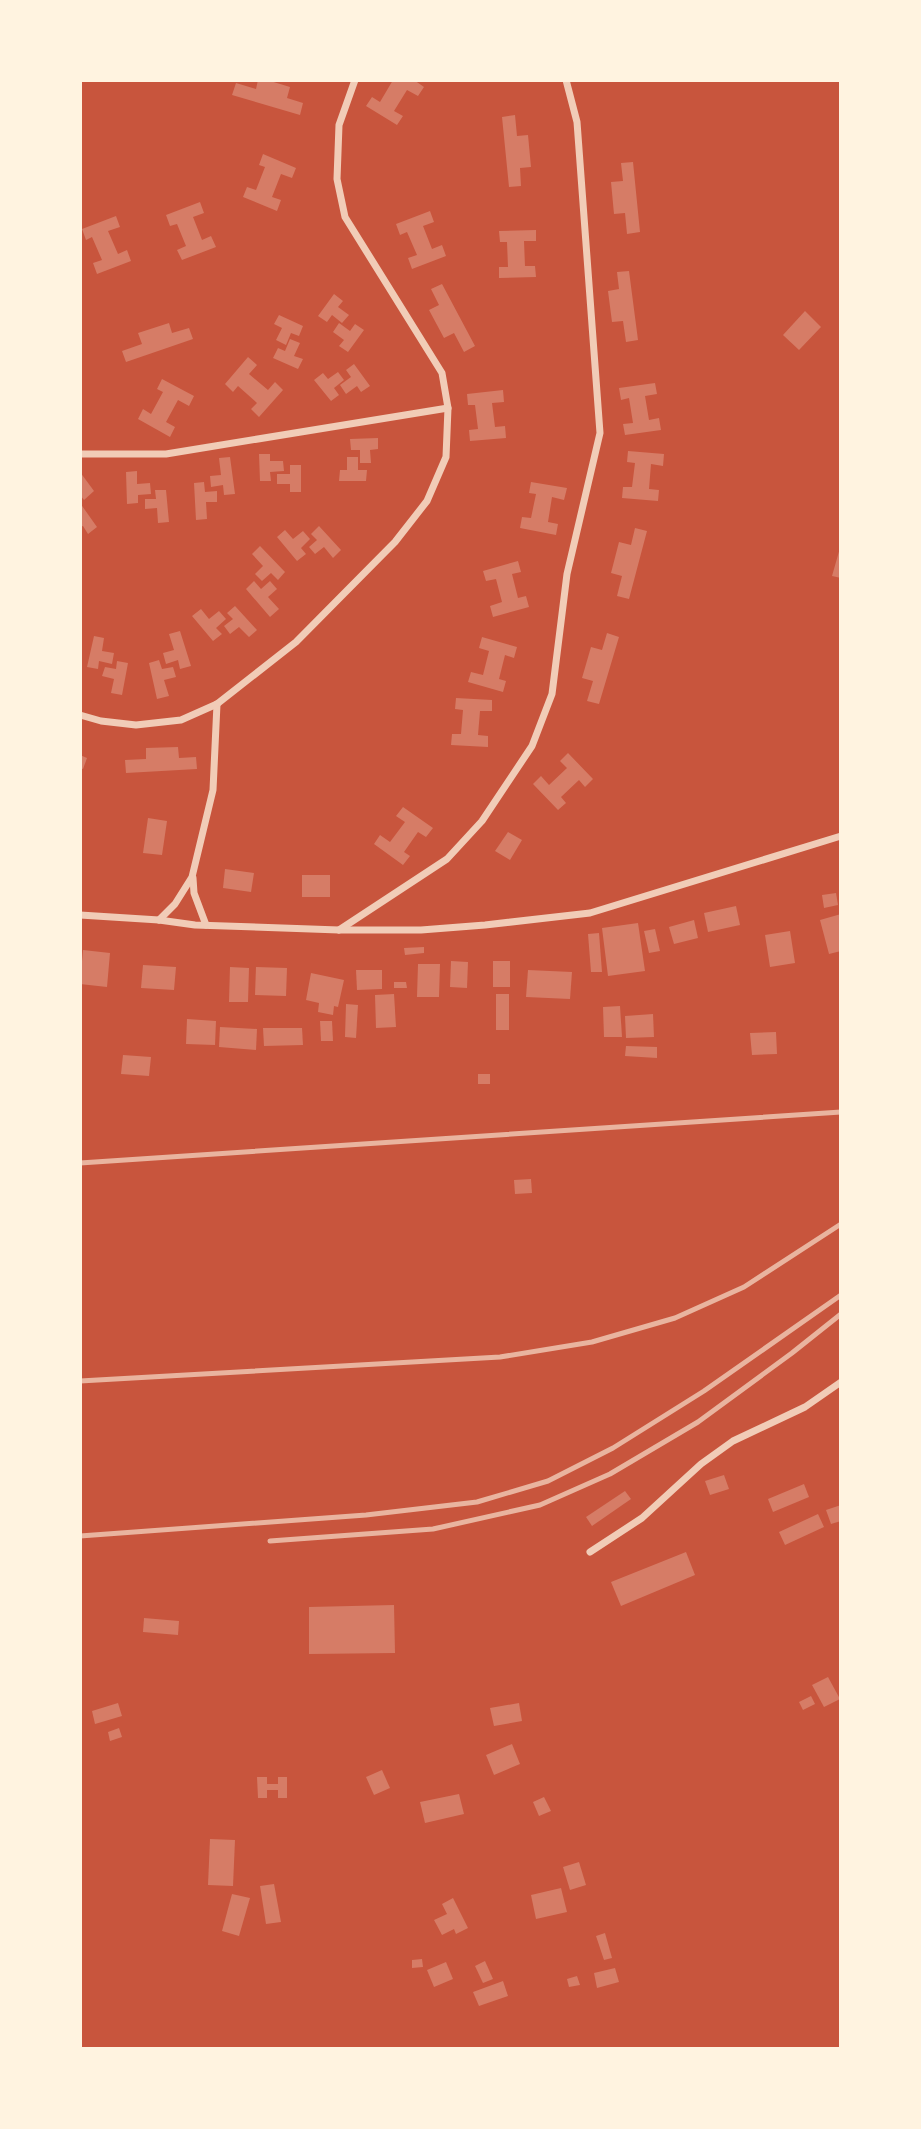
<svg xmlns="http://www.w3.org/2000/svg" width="921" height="2129" font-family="Poppins,sans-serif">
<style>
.building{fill:#d67c66}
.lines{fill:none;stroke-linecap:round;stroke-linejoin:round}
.minor{stroke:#f1ccb7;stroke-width:7}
.rail{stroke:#e9b49f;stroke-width:5}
</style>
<rect width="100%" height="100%" fill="#c8553d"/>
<g class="building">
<path d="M258 80H267L290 87 287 98 303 103 300 115 232 95 236 83 256 89Z"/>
<path d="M393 80H414L424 87 418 96 407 90 394 111 403 116 397 125 366 106 372 97 380 102Z"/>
<path d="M515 115 517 136 528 135 531 167 520 168 521 186 509 187 502 117Z"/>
<path d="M263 154 296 168 292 178 281 174 272 197 281 200 277 211 243 197 247 187 256 190 265 167 259 165Z"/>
<path d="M633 162 640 232 627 234 625 213 614 214 611 182 623 181 621 163Z"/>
<path d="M200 202 204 213 193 217 202 240 211 236 216 247 182 260 177 250 186 246 177 224 170 226 166 215Z"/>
<path d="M430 211 434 222 423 226 432 249 442 245 446 256 412 269 408 258 417 255 407 232 400 235 396 224Z"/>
<path d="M116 216 120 227 108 231 118 254 127 250 131 261 97 274 93 263 102 260 92 237 86 240 82 229Z"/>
<path d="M536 230V241H524L525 266H535L536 277 499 278V267H508L507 242H500L499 231Z"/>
<path d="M629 271 638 340 626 342 623 321 612 322 608 291 619 289 617 272Z"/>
<path d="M442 284 475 346 464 352 454 333 444 338 429 310 439 305 431 289Z"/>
<path d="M334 294 343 301 338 307 349 315 342 323 332 315 327 322 318 316Z"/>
<path d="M805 311 821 327 799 350 783 335Z"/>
<path d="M279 315 303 326 299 336 291 333 286 345 276 340 282 328 274 324Z"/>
<path d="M169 323 172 333 189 328 193 339 126 362 122 351 142 344 138 333Z"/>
<path d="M339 323 350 331 355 324 364 330 348 352 339 346 344 340 333 332Z"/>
<path d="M290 339 300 343 294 356 303 359 298 369 273 358 278 348 285 351Z"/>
<path d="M248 357 257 365 249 374 268 390 275 382 283 390 259 417 251 409 257 403 238 386 233 392 225 384Z"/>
<path d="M354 364 370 386 361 392 357 386 346 394 340 385 351 377 346 370Z"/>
<path d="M338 372 344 380 334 388 339 395 331 401 314 380 323 373 328 379Z"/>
<path d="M162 379 194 396 189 406 178 400 166 422 175 427 170 437 138 419 143 409 151 414 163 392 157 389Z"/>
<path d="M655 383 657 394 645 396 649 420 659 418 661 430 625 435 623 424 633 423 629 398 621 400 619 388Z"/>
<path d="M503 390 504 402 492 403 495 427 505 426 506 438 470 441 469 430 478 429 475 405H468L467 394Z"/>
<path d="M378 438V449L370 450 371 463H360V450H351L350 439Z"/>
<path d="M628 451 664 454 663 466 651 464 649 489 659 490 658 501 622 498 623 487H632L635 463 627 462Z"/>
<path d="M259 454H270V461H283L284 471 270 472 271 481H260Z"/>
<path d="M230 457 235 494 224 495 223 485 211 487 210 476 221 475 219 458Z"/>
<path d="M347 457H358V470H367L366 481H339L340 470H347Z"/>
<path d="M290 465H301V492H290V484H277V474H290Z"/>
<path d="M137 471V484L150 483 151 494 138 495V503L127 504 126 472Z"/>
<path d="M80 472 94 491 84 500 80 495Z"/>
<path d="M204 482 205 492 217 491V502H206L207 519 196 520 194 483Z"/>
<path d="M531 482 567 488 564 500 552 497 548 522 558 524 556 535 520 528 522 517 531 518 536 494 529 493Z"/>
<path d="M155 490H166L169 522 158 523 157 508 145 509V499H156Z"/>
<path d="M80 503 97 527 88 534 83 526 80 527Z"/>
<path d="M319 526 341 550 333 558 324 547 315 554 309 547 317 540 311 534Z"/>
<path d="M635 528 647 531 629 599 617 596 622 576 611 573 619 542 631 545Z"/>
<path d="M285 530 293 539 303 531 310 539 301 548 306 554 297 561 277 537Z"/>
<path d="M260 546 285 572 278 580 271 573 262 581 255 574 263 566 252 554Z"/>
<path d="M840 548H841V578L832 576Z"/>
<path d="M518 561 521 572 512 574 518 598 526 596 529 607 493 617 490 606 502 602 496 579 486 581 483 571Z"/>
<path d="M254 581 261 589 270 581 277 589 268 597 279 609 270 617 246 589Z"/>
<path d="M235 606 257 630 249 637 239 627 230 634 224 626 233 619 227 613Z"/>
<path d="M201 609 209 619 219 611 226 619 216 628 222 634 213 641 192 616Z"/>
<path d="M180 631 191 666 180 669 178 660 166 664 163 653 174 650 169 634Z"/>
<path d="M607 633 619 637 599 704 587 701 593 681 582 678 591 647 602 650Z"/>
<path d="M94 636 104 638 102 651 114 653 112 664 99 661 98 669 87 667Z"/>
<path d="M482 637 517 647 514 658 505 655 499 679 506 681 503 692 468 682 471 672 483 675 489 651 479 648Z"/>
<path d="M159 660 162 669 173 667 176 677 164 680 169 696 157 699 149 663Z"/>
<path d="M117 661 128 663 122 695 111 693 114 679 102 676 105 667 116 669Z"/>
<path d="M456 698 492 700V711H480L478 735 488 736V747L451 745 452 734H461L463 710 455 709Z"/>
<path d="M178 747 179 758 196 757 197 769 126 773 125 760 146 759V748Z"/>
<path d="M568 753 593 779 585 787 579 780 561 797 566 803 558 810 533 784 541 776 549 785 567 768 560 761Z"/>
<path d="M80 755 87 758 83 769 80 768Z"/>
<path d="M403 807 433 828 426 837 418 832 404 852 410 856 403 865 374 844 380 835 390 842 405 822 396 816Z"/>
<path d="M148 818 167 821 162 855 143 853Z"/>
<path d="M508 832 522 840 510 860 495 851Z"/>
<path d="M225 869 254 873 251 892 223 888Z"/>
<rect x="302" y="875" width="28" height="22"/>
<path d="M836 893 838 905 824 908 822 895Z"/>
<path d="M736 906 740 925 708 932 704 913Z"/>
<path d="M841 914V951L829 954 820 920Z"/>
<path d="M694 920 698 938 674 944 669 927Z"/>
<path d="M638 923 645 971 608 976 602 928Z"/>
<path d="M655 929 660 951 649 953 644 931Z"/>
<path d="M790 931 795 963 770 967 765 935Z"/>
<path d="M599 933 602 972H591L588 934Z"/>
<path d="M424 947V953L405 955 404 948Z"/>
<path d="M83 950 110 953 107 987 80 984Z"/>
<path d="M451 961 468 962 467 988 450 987Z"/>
<rect x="493" y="961" width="17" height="26"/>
<path d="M418 964H440L439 997H417Z"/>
<path d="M143 965 176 967 174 990 141 988Z"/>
<path d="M230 967 249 968 248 1002H229Z"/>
<path d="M256 967 287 968 286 996 255 995Z"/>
<path d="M356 970H382V989L357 990Z"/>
<path d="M528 970 572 972 570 999 526 997Z"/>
<path d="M311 973 344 980 338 1007 334 1006 333 1015 318 1012 319 1003 306 1000Z"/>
<path d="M394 982H406L407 988H394Z"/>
<path d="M394 994 396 1027 376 1028 375 995Z"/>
<rect x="496" y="994" width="13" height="36"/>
<path d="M346 1004 358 1005 356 1038 345 1037Z"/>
<path d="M620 1006 622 1037H604L603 1007Z"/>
<path d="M653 1014 654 1037 626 1038 625 1016Z"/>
<path d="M187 1019 216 1021 215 1045 186 1044Z"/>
<path d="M320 1021H332L333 1041H321Z"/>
<path d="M220 1027 257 1029 256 1050 219 1047Z"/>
<path d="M263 1028H302L303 1045 264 1046Z"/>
<path d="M776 1032 777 1054 752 1055 750 1033Z"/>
<path d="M626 1046 657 1047V1058L625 1056Z"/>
<path d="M123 1055 151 1057 149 1076 121 1074Z"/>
<rect x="478" y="1074" width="12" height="10"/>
<path d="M531 1179 532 1193 515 1194 514 1180Z"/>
<path d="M724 1475 729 1489 710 1495 705 1481Z"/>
<path d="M804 1484 809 1497 773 1512 768 1499Z"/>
<path d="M625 1491 631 1499 592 1526 586 1517Z"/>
<path d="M841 1505V1521L831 1524 826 1510Z"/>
<path d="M818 1514 824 1527 785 1545 779 1532Z"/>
<path d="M686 1552 695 1575 621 1606 611 1582Z"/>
<path d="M394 1605 395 1653 309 1654V1607Z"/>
<path d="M144 1618 179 1621 178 1635 143 1632Z"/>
<path d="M828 1677 840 1699 824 1707 812 1685Z"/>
<path d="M811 1696 815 1704 803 1710 799 1702Z"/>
<path d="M118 1703 122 1716 95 1724 92 1711Z"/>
<path d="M519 1703 522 1721 494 1726 490 1708Z"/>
<path d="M119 1728 122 1737 110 1741 108 1732Z"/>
<path d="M512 1744 520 1764 494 1775 486 1755Z"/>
<path d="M382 1770 390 1788 374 1795 366 1777Z"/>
<path d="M257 1777H267V1784H278V1777H287V1798H278V1790H267V1798H258Z"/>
<path d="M459 1794 464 1814 425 1823 420 1802Z"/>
<path d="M544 1797 551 1811 539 1816 533 1802Z"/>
<path d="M210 1839 235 1840 233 1886 208 1885Z"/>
<path d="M579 1862 586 1885 570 1890 563 1867Z"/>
<path d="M274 1884 281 1922 266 1924 260 1886Z"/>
<path d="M561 1888 567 1912 536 1919 531 1895Z"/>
<path d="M232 1894 250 1898 239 1936 222 1931Z"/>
<path d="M453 1898 468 1928 456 1934 454 1929 442 1935 434 1920 447 1914 442 1904Z"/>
<path d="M605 1933 612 1958 604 1960 596 1936Z"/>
<path d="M422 1959 423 1967 412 1968V1960Z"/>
<path d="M485 1961 493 1979 483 1983 475 1966Z"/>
<path d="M446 1962 453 1979 434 1987 427 1970Z"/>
<path d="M615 1968 619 1982 597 1988 594 1973Z"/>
<path d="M577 1976 580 1985 569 1987 567 1979Z"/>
<path d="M503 1981 508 1996 479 2006 473 1992Z"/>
</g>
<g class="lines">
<g class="minor">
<path d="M80 454H166L448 408"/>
<path d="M80 715 101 721 136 725 181 720 217 704 296 642 395 542 427 501 446 457 448 408 442 373 345 217 337 179 339 125 355 80"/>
<path d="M193 878 194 893 206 925"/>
<path d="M80 915 159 920 195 925 339 930H421L485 925 590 913 841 836"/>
<path d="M159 920 175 904 192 877 213 790 217 704"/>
<path d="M339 930 447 859 482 821 532 746 552 694 567 574 600 433 577 122 566 80"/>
<path d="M590 1552 642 1518 701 1464 733 1441 805 1407 841 1382"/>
</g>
<g class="rail">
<path d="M80 1163 841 1112"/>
<path d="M80 1381 500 1357 592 1342 675 1318 744 1287 841 1224"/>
<path d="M80 1536 366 1515 477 1502 548 1481 613 1448 704 1391 841 1295"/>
<path d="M270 1541 433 1529 540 1505 610 1474 698 1422 792 1353 841 1314"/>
</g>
</g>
<rect width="921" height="2129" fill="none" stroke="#fff3e0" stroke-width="164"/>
</svg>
